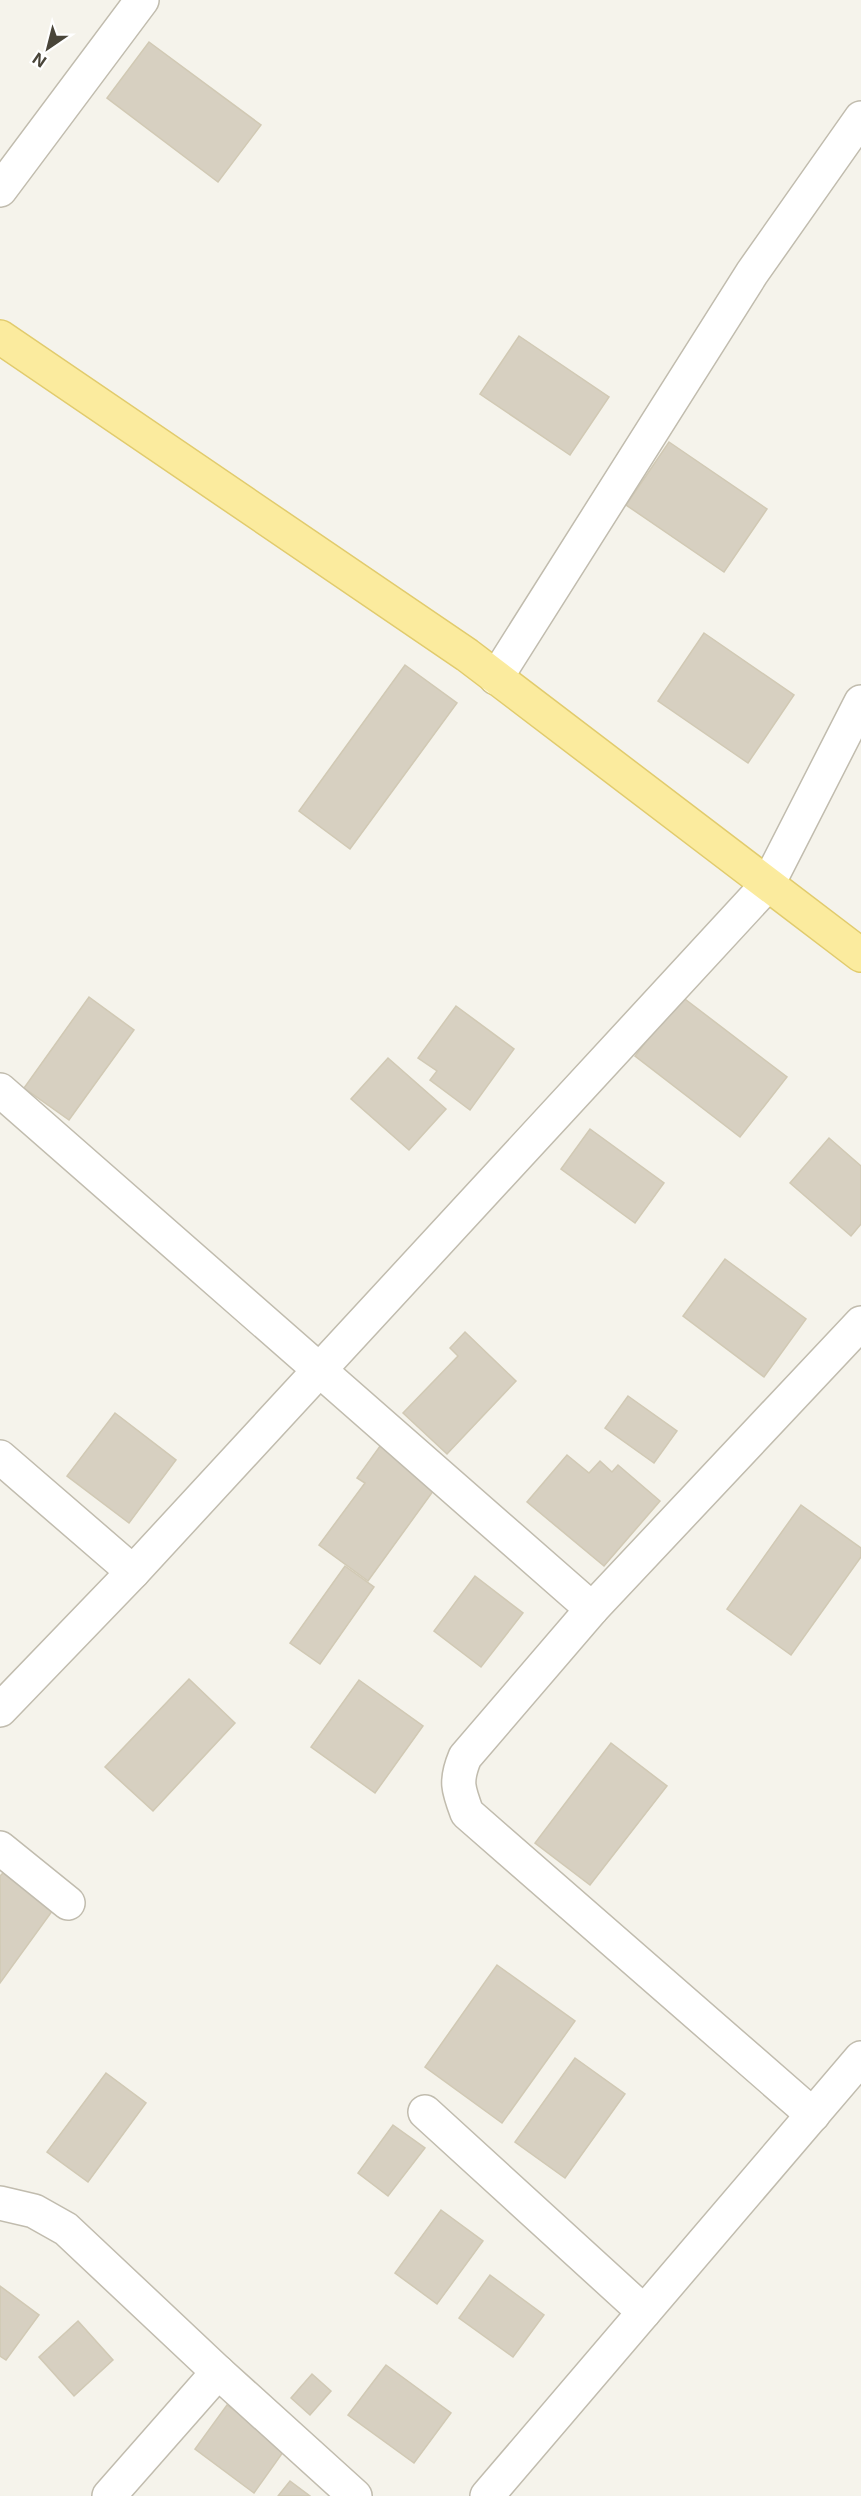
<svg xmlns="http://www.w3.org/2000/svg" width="861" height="2496" font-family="Inter,sans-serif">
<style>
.building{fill:#d7d0c1;stroke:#d1c9b4;stroke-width:1.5}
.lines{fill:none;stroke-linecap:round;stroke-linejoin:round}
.minor-casing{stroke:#c1bcae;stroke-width:36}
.major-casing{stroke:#e1cb6d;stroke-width:36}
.minor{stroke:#fff;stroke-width:33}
.major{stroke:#fbeb9e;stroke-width:33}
</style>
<rect width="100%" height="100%" fill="#f5f3eb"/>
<g class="building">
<path d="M149 42 261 125 218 182 107 98Z"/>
<path d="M519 336 609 397 570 455 480 394Z"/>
<path d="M669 442 767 509 724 572 626 505Z"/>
<path d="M704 633 794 695 748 763 658 701Z"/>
<path d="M405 665 457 703 350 849 299 811Z"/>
<path d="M681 996 787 1077 740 1137 635 1056Z"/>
<path d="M89 997 134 1030 69 1120 24 1088Z"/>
<path d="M456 1006 514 1049 470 1110 430 1080 437 1071 418 1058Z"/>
<path d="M388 1058 446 1109 409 1150 351 1099Z"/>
<path d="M590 1129 664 1183 635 1223 561 1169Z"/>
<path d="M829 1138 861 1166V1224L851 1236 790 1183Z"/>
<path d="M725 1259 806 1319 764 1377 683 1316Z"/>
<path d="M465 1332 516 1381 447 1454 403 1413 458 1356 450 1348Z"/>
<path d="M628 1396 677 1431 654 1463 605 1428Z"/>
<path d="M115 1413 176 1460 129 1523 67 1476Z"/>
<path d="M383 1442 439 1483 368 1581 319 1545 365 1483 357 1478Z"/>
<path d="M567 1455 589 1473 600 1461 612 1472 618 1465 660 1501 604 1566 527 1502Z"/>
<path d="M801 1505 861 1548V1557L791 1655 727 1609Z"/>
<path d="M345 1566 374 1587 320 1664 290 1643Z"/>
<path d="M475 1576 523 1613 481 1667 434 1631Z"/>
<path d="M189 1679 235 1723 153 1811 105 1767Z"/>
<path d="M359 1680 423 1726 375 1793 311 1747Z"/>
<path d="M611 1743 667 1786 590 1885 535 1843Z"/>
<path d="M3 1873 53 1910 0 1983V1876Z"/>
<path d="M497 1965 575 2021 502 2123 425 2067Z"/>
<path d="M575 2058 625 2094 565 2178 515 2142Z"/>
<path d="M106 2073 146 2103 88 2182 47 2152Z"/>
<path d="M393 2125 425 2148 388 2196 358 2173Z"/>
<path d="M441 2210 483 2241 437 2304 395 2273Z"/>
<path d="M490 2275 544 2315 513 2357 459 2318Z"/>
<path d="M0 2286 39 2315 6 2360 0 2356Z"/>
<path d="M78 2321 113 2360 74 2396 39 2357Z"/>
<path d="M386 2365 451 2413 414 2463 348 2415Z"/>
<path d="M312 2374 331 2391 310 2415 291 2398Z"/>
<path d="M227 2405 286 2448 254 2493 195 2449Z"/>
<path d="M290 2481 310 2496H278Z"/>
</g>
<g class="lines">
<defs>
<g id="minor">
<path d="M0 190 142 0"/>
<path d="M496 678 752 273 861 118"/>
<path d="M0 1090 592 1609"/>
<path d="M0 1457 133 1572 768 884 861 702"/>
<path d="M0 1710 133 1572"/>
<path d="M0 1848 68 1903"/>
<path d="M425 2112 644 2312"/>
<path d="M813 2115 467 1813C458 1789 455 1781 465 1757L592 1609 861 1323"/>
<path d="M0 2203 34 2211 66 2229 218 2372 355 2496"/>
<path d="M109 2496 218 2372"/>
<path d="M487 2496 861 2058"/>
</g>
<path id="major" d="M0 337 467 655 861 955"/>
</defs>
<use href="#minor" class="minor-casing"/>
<use href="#major" class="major-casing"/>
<use href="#minor" class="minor"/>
<use href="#major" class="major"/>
</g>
<g transform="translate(48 48) rotate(215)" stroke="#ffffff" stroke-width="4.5" paint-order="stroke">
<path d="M0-4.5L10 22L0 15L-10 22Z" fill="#494539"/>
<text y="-9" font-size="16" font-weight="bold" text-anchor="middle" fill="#494539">N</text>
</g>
</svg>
